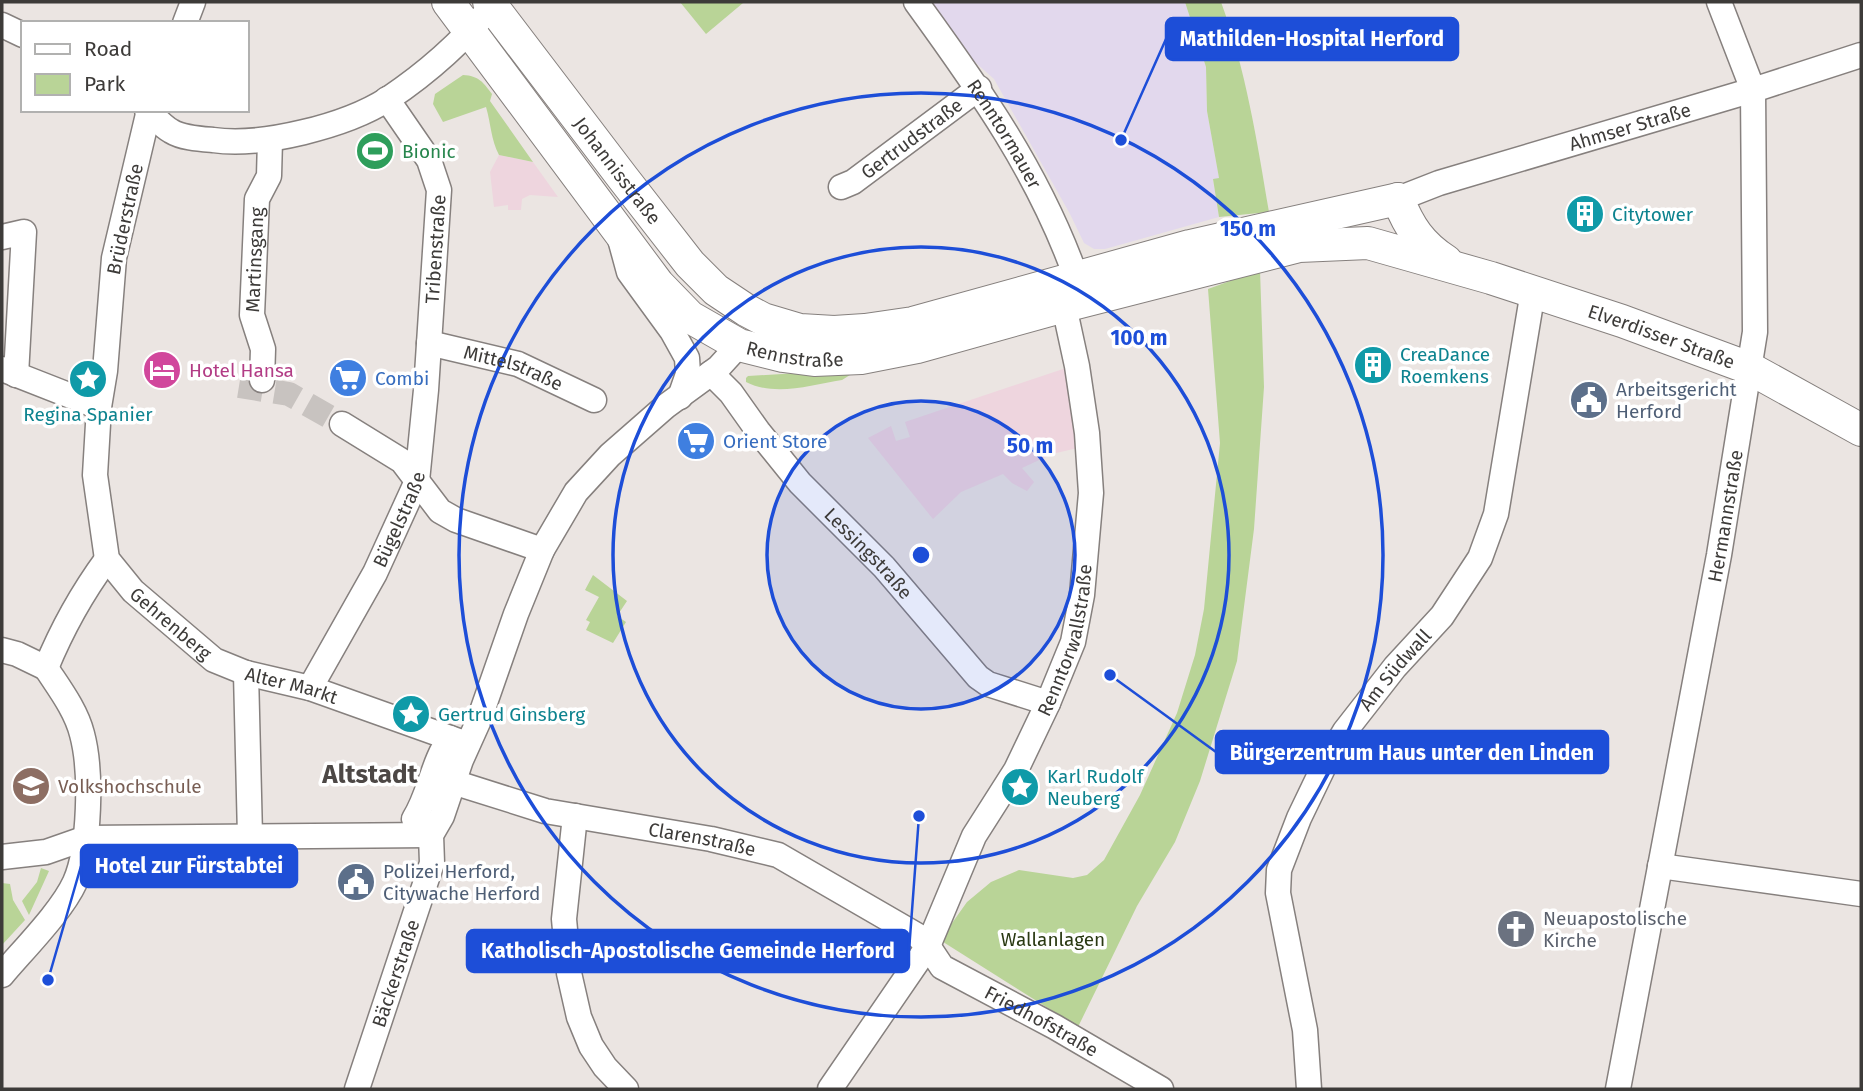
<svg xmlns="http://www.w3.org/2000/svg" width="1863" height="1091" font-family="'Fira Sans',sans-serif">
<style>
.industrial{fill:#eed5de}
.medical{fill:#e2d8ed}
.green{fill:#b9d497}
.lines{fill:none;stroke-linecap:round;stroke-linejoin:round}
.minor-tunnel{stroke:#c8c3c0;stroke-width:24;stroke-dasharray:24 12;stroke-linecap:butt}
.minor-casing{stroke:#86807e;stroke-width:27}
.major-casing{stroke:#86807e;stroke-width:34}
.minor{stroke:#fff;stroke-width:24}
.major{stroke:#fff;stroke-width:32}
.ring{fill:none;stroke:#1d4ed8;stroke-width:3.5}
.labels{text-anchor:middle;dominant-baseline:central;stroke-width:7;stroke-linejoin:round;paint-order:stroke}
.street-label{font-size:19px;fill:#3d3b39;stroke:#fff}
.leisure-label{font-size:19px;fill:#27864d;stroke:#fff;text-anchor:start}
.culture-label{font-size:19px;fill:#0d838f;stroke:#fff;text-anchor:start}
.hotel-label{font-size:19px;fill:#b23c85;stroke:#fff;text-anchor:start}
.shop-label{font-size:19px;fill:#366cbe;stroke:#fff;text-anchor:start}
.service-label{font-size:19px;fill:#4e5e75;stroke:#fff;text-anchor:start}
.education-label{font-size:19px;fill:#785e54;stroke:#fff;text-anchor:start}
.worship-label{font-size:19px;fill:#5b616d;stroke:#fff;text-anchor:start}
.park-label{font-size:19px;fill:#2a3913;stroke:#fff}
.district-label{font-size:26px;font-weight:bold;fill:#4c4745;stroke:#fff}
.centre{fill:#1d4ed8;stroke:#fff;stroke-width:3.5}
.ring-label{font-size:21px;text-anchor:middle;font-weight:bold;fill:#1d4ed8;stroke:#fff;stroke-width:7;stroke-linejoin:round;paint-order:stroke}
.leader{fill:none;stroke:#1d4ed8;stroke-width:2.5}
.callout-dot{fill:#1d4ed8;stroke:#fff;stroke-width:2.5}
.callout{fill:#1d4ed8;stroke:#1d4ed8;stroke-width:2.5}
.callout-label{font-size:21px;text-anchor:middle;font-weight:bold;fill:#fff}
</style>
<rect width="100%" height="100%" fill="#ebe5e2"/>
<g class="industrial">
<path d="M499 155 533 162 558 197 530 195 522 199 521 210H508V205L494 207 490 172Z"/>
<path d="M1066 368 1082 447 1052 454 1022 468 1034 482 1027 491 1012 483 1003 474 961 492 933 519 868 438 891 426 896 441 910 437 905 422Z"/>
</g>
<path class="medical" d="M928 2H1185L1206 67 1207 111 1219 178 1213 180 1219 217 1105 249H1094L1084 243 1070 214 994 79 967 55Z"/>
<g class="green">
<path d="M680 2H742L743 3 706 34Z"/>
<path d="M1185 2H1221C1246 70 1257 141 1269 212L1219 217 1213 179 1219 178 1207 111 1206 67Z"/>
<path d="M463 75C479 76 483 82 492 94L490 101 533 162 499 155C491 140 491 124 486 107L443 122 433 104 435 94Z"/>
<path d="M1260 270 1264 387 1254 529 1237 661 1200 781 1175 842 1137 906 1078 1027 940 940 967 902 991 882 1019 870 1073 878 1087 875 1104 860 1140 795 1177 713 1195 655 1204 609 1220 443 1208 289Z"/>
<path d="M814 372H847L850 375 842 380C811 385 775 397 746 382V378L748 376Z"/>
<path d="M593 575 627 601 617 616 626 622 613 643 586 630 590 622 586 620 599 597 585 590Z"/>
<path d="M41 868 49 871 29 915 22 901 37 882Z"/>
<path d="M2 883 10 884 13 900 25 920 2 945Z"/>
</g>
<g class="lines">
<path class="minor-tunnel" d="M239 386 289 394 342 424"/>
<defs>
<g id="minor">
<path id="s1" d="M916 2C980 90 1039 173 1076 277"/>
<path d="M185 23 193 2"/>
<path d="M2 25 23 35"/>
<path d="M147 110C155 117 162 126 171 131 182 138 200 139 213 140 262 147 346 126 388 99 427 73 465 39 495 2"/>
<path id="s2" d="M149 110 114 258 105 371 99 407 95 475 107 559 133 591 214 660 246 673 310 688 467 744"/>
<path id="s3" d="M841 187 853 182 979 88"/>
<path id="s4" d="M1398 199 1439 183 1753 90 1861 55"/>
<path d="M2 237 24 232 16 375"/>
<path d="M620 239 629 272 672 331 687 358 688 374 680 397"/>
<path id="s5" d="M429 343 518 364 594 400"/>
<path d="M2 369 99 407"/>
<path id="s6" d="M711 373 731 393 758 431 800 483 884 567 978 677 988 684 1048 703"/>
<path id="s7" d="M262 380 263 349 252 315 257 199 269 176 270 140"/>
<path d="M342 424 402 461 440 511 456 520 542 550"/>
<path d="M2 650 17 654 46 668"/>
<path d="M46 668C62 629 82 593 107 559"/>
<path d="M246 673 250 836"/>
<path id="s8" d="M310 688 375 573 417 481 426 390 439 190 429 160 387 99"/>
<path id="s9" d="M453 782 545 811 711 839 778 855 918 936 928 946 942 967 1055 1027 1161 1089"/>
<path d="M575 816 564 919 569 973 579 1017 591 1046 605 1067 626 1089"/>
<path d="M431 835 414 819C430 794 432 763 450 738"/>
<path d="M2 857 46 852 86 838 431 835"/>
<path d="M1660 866 1861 894"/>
<path d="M2 975C23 950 62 911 75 882 90 848 92 771 82 734 76 710 59 688 46 668"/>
<path id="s10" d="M357 1089 432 863 431 835 442 816 461 760 479 720 516 614 542 550 576 492 610 455 666 406 718 368 739 345"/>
<path id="s11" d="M830 1089 928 946 974 836 1016 770 1048 703 1073 642 1082 595 1091 493 1087 433 1077 366 1064 306"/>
<path id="s12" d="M1309 1089 1305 1030 1278 893 1279 870 1299 818 1324 766 1345 731 1395 667 1442 616 1480 558 1496 514 1533 291"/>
<path id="s13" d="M1618 1089 1719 555 1755 332 1753 90 1719 2"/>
</g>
<g id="major">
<path id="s14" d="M448 2 658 284 690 317 739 345 783 356 814 360 861 358 917 347 1064 306 1299 246 1368 243 1491 278 1622 321 1749 368 1861 430"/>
<path id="s15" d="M489 2 623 178 690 264 716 290 746 310 763 319 800 330 834 332 865 330 913 323 1190 246 1398 199"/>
<path d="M1398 199C1409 227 1421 245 1446 261"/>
</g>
</defs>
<use href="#minor" class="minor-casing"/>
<use href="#major" class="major-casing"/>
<use href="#minor" class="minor"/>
<use href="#major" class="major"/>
</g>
<circle cx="921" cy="555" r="154" fill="#1d4ed8" fill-opacity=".12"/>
<g class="ring">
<circle cx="921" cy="555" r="154"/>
<circle cx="921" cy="555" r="308"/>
<circle cx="921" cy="555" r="462"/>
</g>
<defs>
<symbol id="stadium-disc" viewBox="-11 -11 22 22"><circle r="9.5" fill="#2e9e5b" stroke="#fff"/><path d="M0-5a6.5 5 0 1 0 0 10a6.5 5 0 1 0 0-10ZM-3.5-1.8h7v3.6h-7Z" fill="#fff"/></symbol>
<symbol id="building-disc" viewBox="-11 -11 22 22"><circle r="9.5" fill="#0f9aa8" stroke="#fff"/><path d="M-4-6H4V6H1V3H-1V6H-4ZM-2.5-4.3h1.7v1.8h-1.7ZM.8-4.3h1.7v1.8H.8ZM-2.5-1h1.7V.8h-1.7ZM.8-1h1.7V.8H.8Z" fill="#fff"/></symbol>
<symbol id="hotel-disc" viewBox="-11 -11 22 22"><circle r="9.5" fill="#d1479c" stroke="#fff"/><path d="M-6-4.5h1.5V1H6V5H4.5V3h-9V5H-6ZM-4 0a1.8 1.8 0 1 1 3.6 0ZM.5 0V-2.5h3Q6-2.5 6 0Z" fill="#fff"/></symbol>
<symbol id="supermarket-disc" viewBox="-11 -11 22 22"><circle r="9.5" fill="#3f7fe0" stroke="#fff"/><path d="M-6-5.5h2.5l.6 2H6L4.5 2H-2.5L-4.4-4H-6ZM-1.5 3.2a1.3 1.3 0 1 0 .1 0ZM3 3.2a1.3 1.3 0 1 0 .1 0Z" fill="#fff"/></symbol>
<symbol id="sight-disc" viewBox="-11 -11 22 22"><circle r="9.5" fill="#0f9aa8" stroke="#fff"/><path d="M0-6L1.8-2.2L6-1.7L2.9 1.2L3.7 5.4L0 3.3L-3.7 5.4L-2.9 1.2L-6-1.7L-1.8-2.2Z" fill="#fff"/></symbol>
<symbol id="civic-disc" viewBox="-11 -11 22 22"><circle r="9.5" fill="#5c6f8a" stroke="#fff"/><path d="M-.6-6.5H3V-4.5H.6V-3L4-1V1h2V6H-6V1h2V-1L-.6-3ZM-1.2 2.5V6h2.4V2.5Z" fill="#fff"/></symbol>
<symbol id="university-disc" viewBox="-11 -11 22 22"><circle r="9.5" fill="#8d6e63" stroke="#fff"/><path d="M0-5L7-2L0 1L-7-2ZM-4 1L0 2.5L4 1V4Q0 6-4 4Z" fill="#fff"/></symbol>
<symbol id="church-disc" viewBox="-11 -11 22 22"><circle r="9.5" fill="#6b7280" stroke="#fff"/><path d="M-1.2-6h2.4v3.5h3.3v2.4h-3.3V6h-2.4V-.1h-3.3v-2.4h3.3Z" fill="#fff"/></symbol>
</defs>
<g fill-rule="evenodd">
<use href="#stadium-disc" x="353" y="129" width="44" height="44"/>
<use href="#building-disc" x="1563" y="192" width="44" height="44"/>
<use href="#building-disc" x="1351" y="343" width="44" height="44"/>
<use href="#hotel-disc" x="140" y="348" width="44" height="44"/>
<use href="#supermarket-disc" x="326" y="356" width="44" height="44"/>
<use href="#sight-disc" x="66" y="357" width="44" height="44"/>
<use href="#civic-disc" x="1567" y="378" width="44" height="44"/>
<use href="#supermarket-disc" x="674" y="419" width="44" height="44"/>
<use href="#sight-disc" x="389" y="692" width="44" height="44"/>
<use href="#university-disc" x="9" y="764" width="44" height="44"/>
<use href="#sight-disc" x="998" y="765" width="44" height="44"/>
<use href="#civic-disc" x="334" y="860" width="44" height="44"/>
<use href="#church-disc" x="1494" y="907" width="44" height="44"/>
</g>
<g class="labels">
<g class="street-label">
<text stroke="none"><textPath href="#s4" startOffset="243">Ahmser Straße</textPath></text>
<text stroke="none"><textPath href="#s1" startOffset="159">Renntormauer</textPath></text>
<text stroke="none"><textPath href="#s3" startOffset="86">Gertrudstraße</textPath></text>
<text stroke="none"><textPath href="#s15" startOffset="212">Johannisstraße</textPath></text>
<text transform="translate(125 219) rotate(-78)">Brüderstraße</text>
<text stroke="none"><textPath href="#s8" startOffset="466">Tribenstraße</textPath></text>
<text stroke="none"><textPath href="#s7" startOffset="122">Martinsgang</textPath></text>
<text stroke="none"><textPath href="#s14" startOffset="1407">Elverdisser Straße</textPath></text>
<text stroke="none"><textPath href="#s14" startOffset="511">Rennstraße</textPath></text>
<text stroke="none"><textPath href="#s5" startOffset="88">Mittelstraße</textPath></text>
<text stroke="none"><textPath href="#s13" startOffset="583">Hermannstraße</textPath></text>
<text stroke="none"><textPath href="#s8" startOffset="191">Bügelstraße</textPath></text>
<text stroke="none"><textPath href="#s6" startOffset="240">Lessingstraße</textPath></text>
<text stroke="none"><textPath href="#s2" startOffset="546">Gehrenberg</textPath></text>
<text stroke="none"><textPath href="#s11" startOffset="511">Renntorwallstraße</textPath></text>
<text stroke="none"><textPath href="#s12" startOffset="455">Am Südwall</textPath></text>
<text stroke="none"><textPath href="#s2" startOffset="684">Alter Markt</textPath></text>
<text stroke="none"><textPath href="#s9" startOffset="256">Clarenstraße</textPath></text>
<text stroke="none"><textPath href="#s10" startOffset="122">Bäckerstraße</textPath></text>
<text stroke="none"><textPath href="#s9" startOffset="648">Friedhofstraße</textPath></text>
</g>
<g class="leisure-label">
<text x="402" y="151">Bionic</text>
</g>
<g class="culture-label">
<text x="1612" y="214">Citytower</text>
<text x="1400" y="354">CreaDance<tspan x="1400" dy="22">Roemkens</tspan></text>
<text x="88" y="414" text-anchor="middle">Regina Spanier</text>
<text x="438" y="714">Gertrud Ginsberg</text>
<text x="1047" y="776">Karl Rudolf<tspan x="1047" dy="22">Neuberg</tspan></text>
</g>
<g class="hotel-label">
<text x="189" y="370">Hotel Hansa</text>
</g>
<g class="shop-label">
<text x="375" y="378">Combi</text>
<text x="723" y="441">Orient Store</text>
</g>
<g class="service-label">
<text x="1616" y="389">Arbeitsgericht<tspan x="1616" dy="22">Herford</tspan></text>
<text x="383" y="871">Polizei Herford,<tspan x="383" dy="22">Citywache Herford</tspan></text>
</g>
<g class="education-label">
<text x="58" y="786">Volkshochschule</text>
</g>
<g class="worship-label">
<text x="1543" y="918">Neuapostolische<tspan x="1543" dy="22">Kirche</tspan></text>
</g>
<g class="park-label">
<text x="1053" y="939">Wallanlagen</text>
</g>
<g class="district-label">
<text x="370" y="774">Altstadt</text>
</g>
</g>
<circle cx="921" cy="555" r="10" class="centre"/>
<g class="ring-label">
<text x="1248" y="236">150 m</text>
<text x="1139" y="345">100 m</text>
<text x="1030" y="453">50 m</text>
</g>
<path class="leader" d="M1121 140L1166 39M1110 675L1216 752M48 980L81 866M919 816L909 951"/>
<g class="callout-dot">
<circle cx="1121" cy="140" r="7"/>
<circle cx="1110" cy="675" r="7"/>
<circle cx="48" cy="980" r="7"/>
<circle cx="919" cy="816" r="7"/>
</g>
<g class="callout">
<rect x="1166" y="18" width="292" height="42" rx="7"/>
<rect x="1216" y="731" width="392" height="42" rx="7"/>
<rect x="81" y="845" width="216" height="42" rx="7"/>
<rect x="467" y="930" width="442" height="42" rx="7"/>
</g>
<g class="callout-label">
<text x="1312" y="46">Mathilden-Hospital Herford</text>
<text x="1412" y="760">Bürgerzentrum Haus unter den Linden</text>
<text x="189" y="873">Hotel zur Fürstabtei</text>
<text x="688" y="958">Katholisch-Apostolische Gemeinde Herford</text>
</g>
<rect width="1863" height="1091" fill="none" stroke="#3d3b39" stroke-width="7"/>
<rect x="21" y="21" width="228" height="91" fill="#ffffff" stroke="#b1b1b0" stroke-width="2"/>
<rect x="35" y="44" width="35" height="10" fill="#ffffff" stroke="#b1b1b0" stroke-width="2"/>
<text x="84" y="56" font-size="21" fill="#3d3b39">Road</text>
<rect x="35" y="74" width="35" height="21" fill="#b9d497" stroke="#b1b1b0" stroke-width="2"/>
<text x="84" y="91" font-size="21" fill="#3d3b39">Park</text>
</svg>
